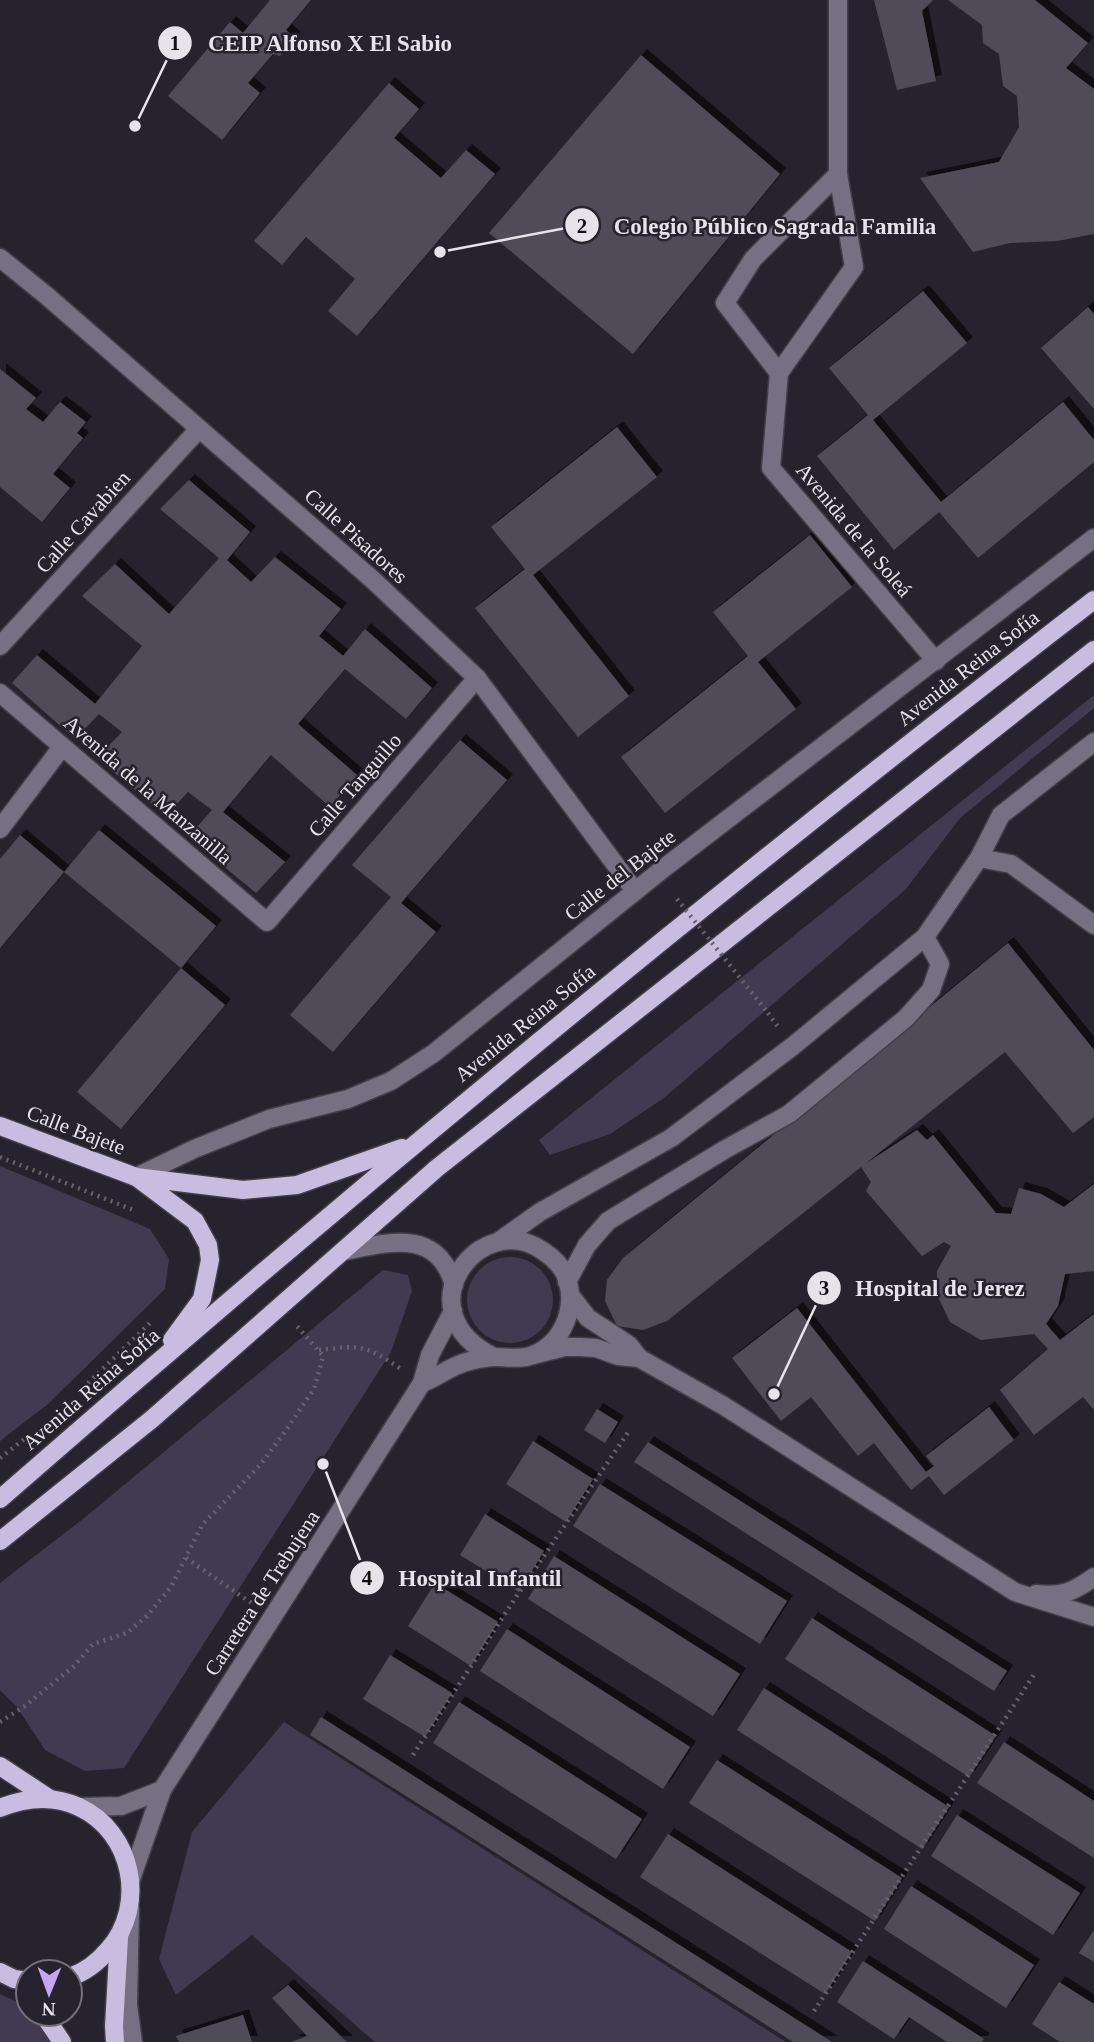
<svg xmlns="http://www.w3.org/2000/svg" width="1094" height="2042" font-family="Georgia,serif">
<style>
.green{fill:#423a51}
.building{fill:#504c58;filter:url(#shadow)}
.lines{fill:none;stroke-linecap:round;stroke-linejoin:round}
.minor-casing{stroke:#423e48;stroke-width:21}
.major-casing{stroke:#423e48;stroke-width:21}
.path{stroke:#67636d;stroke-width:4.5;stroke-dasharray:2 5;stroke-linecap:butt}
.minor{stroke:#767082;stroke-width:18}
.major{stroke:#c9bce1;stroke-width:18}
.path-bridge{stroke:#67636d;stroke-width:4.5;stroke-dasharray:2 5;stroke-linecap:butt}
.labels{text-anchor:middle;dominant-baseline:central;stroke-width:5;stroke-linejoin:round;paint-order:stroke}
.street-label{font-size:21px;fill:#e6e3ea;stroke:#27232e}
.leader{fill:none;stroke:#e6e3ea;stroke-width:2.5}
.callout-dot{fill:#e6e3ea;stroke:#27232e;stroke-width:2.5}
.mark-label{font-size:21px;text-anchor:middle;font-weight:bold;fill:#111}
.callout-label{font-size:23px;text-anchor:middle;font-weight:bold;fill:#e6e3ea;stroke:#27232e;stroke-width:5;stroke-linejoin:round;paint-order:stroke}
</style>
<defs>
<filter id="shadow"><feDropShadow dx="6" dy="-6" stdDeviation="0" flood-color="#0009"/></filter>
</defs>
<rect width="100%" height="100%" fill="#27232e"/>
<g class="green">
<path d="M1094 695V708L960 818 906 889 664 1098 610 1134 550 1155 539 1140Z"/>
<path d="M0 1166 150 1229 169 1259 165 1289 48 1404 0 1441Z"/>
<circle cx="510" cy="1300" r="43"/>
<path d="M383 1270 408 1275 412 1291 391 1352 124 1768 85 1771 45 1750 17 1707 0 1690V1583L88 1515Z"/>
<path d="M284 1722 786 2042H375L252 1935 176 1995 159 1959 192 1832Z"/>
<path d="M0 1994 28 2007V2014H42L59 2042H0Z"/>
</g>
<g class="building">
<path d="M270 0H311L286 30 295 38 280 56 273 54 248 83 260 93 222 140 168 96 230 22 243 33Z"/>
<path d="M874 0H933L922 11 936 81 897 90Z"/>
<path d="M948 0H1035L1088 43 1066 68 1094 89V234L1057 241 1010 243 973 252 920 178 999 162 1019 127 1017 96 1003 86 999 54 983 43 982 25Z"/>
<path d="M641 55 780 174 633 354 489 233Z"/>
<path d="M389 83 419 109 394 138 441 178 466 150 495 174 357 336 328 311 355 279 306 237 282 265 254 241Z"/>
<path d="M923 291 967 343 873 420 941 502 1063 402 1094 440V462L978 558 939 512 894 550 817 456 868 415 829 368Z"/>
<path d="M1088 307 1094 314V409L1041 348Z"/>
<path d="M0 369 36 398 26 409 43 422 60 402 86 422 77 433 83 438 53 474 70 488 42 522 0 487Z"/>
<path d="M617 427 657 477 533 575 629 696 578 737 475 608 525 569 491 527Z"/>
<path d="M189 480 250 532 227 560 251 582 275 557 341 609 319 636 343 656 365 629 432 688 406 719 345 669 298 724 357 775 330 807 271 755 223 812 285 862 256 893 188 837 212 810 188 792 166 816 97 758 122 732 99 714 75 739 12 683 37 655 95 704 142 646 82 596 115 564 169 614 219 558 160 509Z"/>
<path d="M810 535 852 587 758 662 796 709 665 813 621 757 748 656 713 612Z"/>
<path d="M460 740 507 780 401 903 436 932 333 1052 290 1015 391 897 352 865Z"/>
<path d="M99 830 216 926 181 968 64 872Z"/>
<path d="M20 835 64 872 0 948V859Z"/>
<path d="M1008 943 1094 1050V1117L1073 1133 1005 1052 865 1164 917 1130 927 1140 933 1135 996 1213 1011 1214 1019 1188 1041 1194 1064 1207 1094 1184V1271L1065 1274 1058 1306 1046 1324 1060 1340 1094 1314V1410L1083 1397 1034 1435 1000 1390 1048 1349 1034 1334 981 1340 950 1322 937 1295V1271L951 1246 944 1242 922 1256 866 1191 871 1182 861 1167 667 1321 643 1330 617 1326 605 1301 607 1280 623 1258Z"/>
<path d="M181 968 225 1005 121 1129 77 1092Z"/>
<path d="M797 1308 926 1472 934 1466 926 1456 989 1407 1014 1440 944 1495 929 1476 911 1490 874 1443 858 1456 811 1397 781 1421 732 1358Z"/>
<path d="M597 1409 618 1422 605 1443 584 1430Z"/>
<path d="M533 1441 593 1479 566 1522 506 1484Z"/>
<path d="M648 1442 1007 1671 994 1691 634 1462Z"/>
<path d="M600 1484 787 1601 760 1644 573 1526Z"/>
<path d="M485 1514 544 1551 519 1592 460 1555Z"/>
<path d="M554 1556 740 1674 713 1716 528 1599Z"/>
<path d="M435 1583 498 1622 471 1666 408 1626Z"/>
<path d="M812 1618 996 1736 969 1777 785 1659Z"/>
<path d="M507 1629 690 1747 663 1789 480 1671Z"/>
<path d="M390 1655 452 1693 425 1737 363 1699Z"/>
<path d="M764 1688 949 1807 922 1849 737 1730Z"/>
<path d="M459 1702 642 1819 616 1859 433 1743Z"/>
<path d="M321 1717 832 2042H793L310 1735Z"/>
<path d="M1004 1742 1094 1801V1858L977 1783Z"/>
<path d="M717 1760 902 1878 875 1921 689 1803Z"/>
<path d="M957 1815 1080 1893 1053 1935 931 1856Z"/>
<path d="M668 1834 852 1952 825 1994 640 1877Z"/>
<path d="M911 1886 1034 1965 1006 2008 884 1929Z"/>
<path d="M1094 1930V1962L1079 1953Z"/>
<path d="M863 1961 984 2039 982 2042H947L909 2017 894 2039 837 2002Z"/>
<path d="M1059 1982 1094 2004V2042H1060L1032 2024Z"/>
<path d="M288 1985 347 2042H291L307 2036 272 1998Z"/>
<path d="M243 2015 252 2042H179L176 2036Z"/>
</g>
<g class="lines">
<defs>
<g id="minor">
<path d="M838 174 753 259 725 303 779 373 771 468 936 661"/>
<path d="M0 258 47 296 373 580 477 678 635 891"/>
<path d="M779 373 854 267 838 174V0"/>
<path d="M0 646 199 429"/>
<path d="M0 693 267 922 477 678"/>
<path d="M0 829 62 747"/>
<path d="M979 858 1011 864 1094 925"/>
<path d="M136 1177 194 1149 269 1119 348 1099 391 1081 434 1053 664 868 1094 538"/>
<path d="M498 1242 540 1212 671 1138 793 1046 925 937 979 858 1001 815 1094 742"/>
<path d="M344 1251C390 1242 437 1228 454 1285"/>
<path d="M567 1282 587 1245 608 1221 724 1150 789 1114 906 1018 931 990 940 964 925 937"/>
<path d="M570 1295 588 1318 629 1345 639 1358"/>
<path d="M533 1355 565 1347H581L596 1348 618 1356 639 1358 724 1406 1015 1592 1094 1617"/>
<path d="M422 1383C439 1377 451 1365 470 1361 478 1359 488 1357 496 1357 509 1357 521 1360 533 1355 565 1342 578 1304 565 1274 560 1264 552 1257 543 1251 482 1207 400 1310 494 1357"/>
<path d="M1036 1594C1062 1597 1073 1592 1094 1577"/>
<path d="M79 1807 121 1806 162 1790"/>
<path d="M131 1879 162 1790 422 1383 430 1355 453 1311"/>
<path d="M130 1909 128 2005 133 2042"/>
</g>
<g id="major">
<path d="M0 1126 136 1177 243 1190 297 1185 402 1148"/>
<path d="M139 1179 195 1221 208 1245 210 1260 202 1299 172 1340"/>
<path d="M0 1499C355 1188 720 888 1094 600"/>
<path d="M0 1541 152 1419 437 1168 1094 650"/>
<path d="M0 1766 50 1799"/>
<path d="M0 1808C25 1798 53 1795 79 1807 133 1832 147 1905 109 1949 99 1961 85 1972 70 1977"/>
<path d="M0 1972 14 1979 28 1981"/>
<path d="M43 2014 62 2042"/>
<path d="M115 2042 114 2026 119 1938"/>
</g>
</defs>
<use href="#minor" class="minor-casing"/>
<use href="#major" class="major-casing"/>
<g class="path">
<path d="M768 1013 778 1027"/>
<path d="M0 1157 136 1211"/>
<path d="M319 1350C361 1345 366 1345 401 1369"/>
<path d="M78 1393 150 1323"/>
<path d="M0 1458 32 1433"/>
<path d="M186 1558 253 1604"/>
<path d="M0 1722 25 1706 74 1666 93 1644 127 1633 147 1616 171 1587 202 1525 261 1464 286 1430 314 1389 323 1356 295 1324"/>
<path d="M413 1755 516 1597 629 1431"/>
<path d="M814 2011 1035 1673"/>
</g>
<use href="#minor" class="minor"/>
<use href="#major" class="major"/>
<path class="path-bridge" d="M677 899 768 1013"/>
</g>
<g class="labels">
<g class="street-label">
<text transform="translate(83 522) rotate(-48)">Calle Cavabien</text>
<text transform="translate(854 530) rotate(50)">Avenida de la Soleá</text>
<text transform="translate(356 536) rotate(42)">Calle Pisadores</text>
<text transform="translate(968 668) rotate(-38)">Avenida Reina Sofía</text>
<text transform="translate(355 785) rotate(-49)">Calle Tanguillo</text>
<text transform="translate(148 790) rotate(41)">Avenida de la Manzanilla</text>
<text transform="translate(620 875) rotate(-38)">Calle del Bajete</text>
<text transform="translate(525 1023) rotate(-39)">Avenida Reina Sofía</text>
<text transform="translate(76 1130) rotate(21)">Calle Bajete</text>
<text transform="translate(91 1389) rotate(-41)">Avenida Reina Sofía</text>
<text transform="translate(262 1593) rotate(-57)">Carretera de Trebujena</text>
</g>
</g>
<path class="leader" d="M135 126L175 43M440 252L582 225M774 1394L824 1288M323 1464L367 1578"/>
<g class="callout-dot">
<circle cx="135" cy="126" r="7"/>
<circle cx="440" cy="252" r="7"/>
<circle cx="774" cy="1394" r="7"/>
<circle cx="323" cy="1464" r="7"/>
<circle cx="175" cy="43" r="18"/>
<circle cx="582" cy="225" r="18"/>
<circle cx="824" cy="1288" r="18"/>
<circle cx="367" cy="1578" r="18"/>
</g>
<g class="mark-label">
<text x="175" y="50">1</text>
<text x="582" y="233">2</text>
<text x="824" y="1295">3</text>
<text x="367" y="1585">4</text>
</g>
<g class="callout-label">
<text x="330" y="51">CEIP Alfonso X El Sabio</text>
<text x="775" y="234">Colegio Público Sagrada Familia</text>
<text x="940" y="1296">Hospital de Jerez</text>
<text x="480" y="1586">Hospital Infantil</text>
</g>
<g transform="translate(49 1993) rotate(181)"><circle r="33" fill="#27232e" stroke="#737079" stroke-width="2"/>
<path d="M0-5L12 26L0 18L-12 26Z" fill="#c3a7f2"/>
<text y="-10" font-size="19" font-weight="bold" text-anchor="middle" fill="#e6e3ea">N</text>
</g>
</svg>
